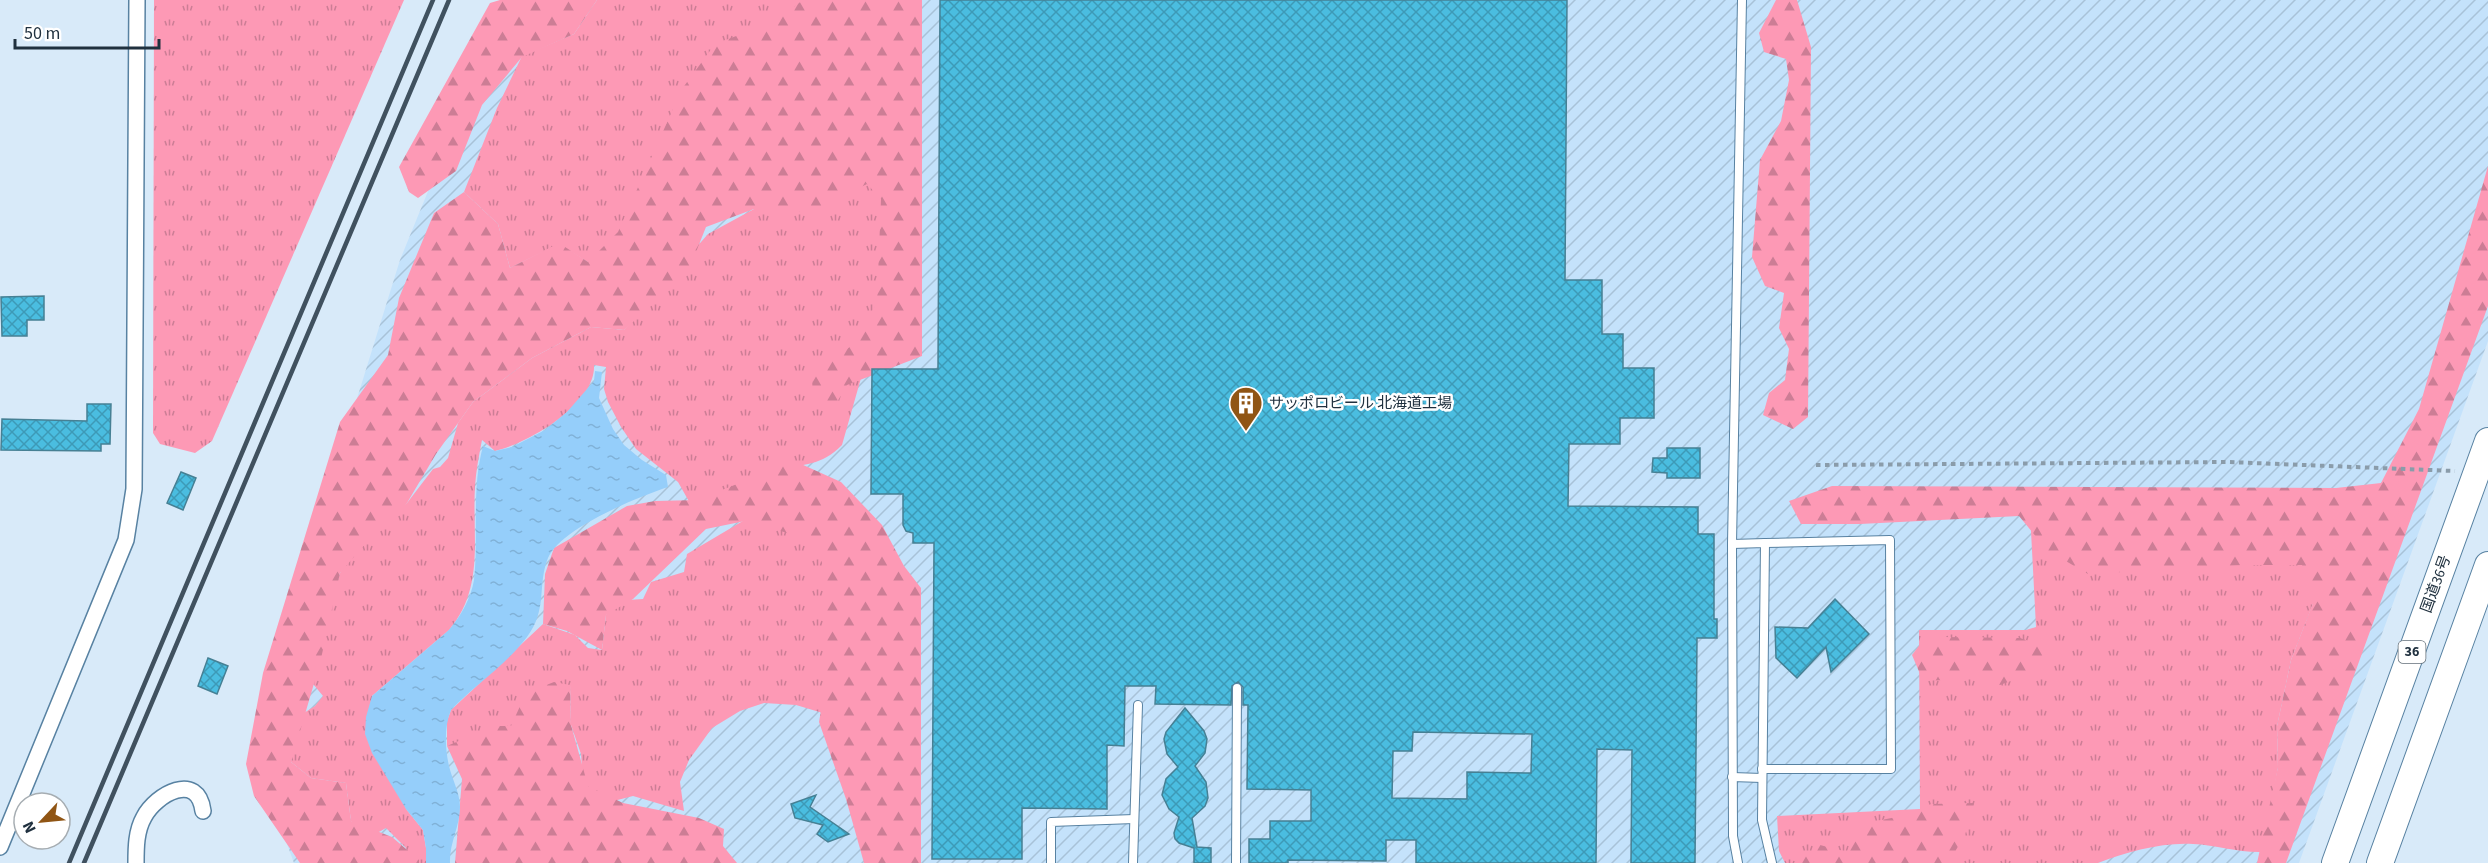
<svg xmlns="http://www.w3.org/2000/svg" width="2488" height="863" font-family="'Source Sans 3','Noto Sans JP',sans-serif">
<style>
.industrial{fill:url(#industrial-furrows)}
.grass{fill:url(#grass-tufts)}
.forest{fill:url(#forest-firs)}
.water{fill:url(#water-ripples)}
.building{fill:url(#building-cross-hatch);stroke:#468094;stroke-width:1.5;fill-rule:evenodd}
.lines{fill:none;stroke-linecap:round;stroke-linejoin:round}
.service-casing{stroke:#5882a2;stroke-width:10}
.minor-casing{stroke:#5882a2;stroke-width:18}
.trunk-casing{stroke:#5882a2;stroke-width:28}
.path{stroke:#8a9caa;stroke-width:4;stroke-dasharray:4.5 4.5;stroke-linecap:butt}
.service{stroke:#fff;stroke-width:8}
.minor{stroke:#fff;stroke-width:15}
.trunk{stroke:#fff;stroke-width:26}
.rail{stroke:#40515f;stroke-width:4.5}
.labels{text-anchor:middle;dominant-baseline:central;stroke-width:5;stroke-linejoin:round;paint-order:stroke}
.shield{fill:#fff;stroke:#636f79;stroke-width:1.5}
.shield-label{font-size:14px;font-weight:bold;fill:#20313f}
.poi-label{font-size:15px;fill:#20313f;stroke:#fff;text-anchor:start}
.street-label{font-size:15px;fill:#20313f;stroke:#fff}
</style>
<defs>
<pattern id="industrial-furrows" width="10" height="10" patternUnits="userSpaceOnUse" patternTransform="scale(1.5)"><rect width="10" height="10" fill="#c4e2fb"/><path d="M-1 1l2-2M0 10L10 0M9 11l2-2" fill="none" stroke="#a8c2d8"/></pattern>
<pattern id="grass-tufts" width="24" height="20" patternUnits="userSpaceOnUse" patternTransform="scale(1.5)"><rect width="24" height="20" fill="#fd99b5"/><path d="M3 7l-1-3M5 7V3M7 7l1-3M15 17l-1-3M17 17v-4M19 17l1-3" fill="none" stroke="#cc7d95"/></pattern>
<pattern id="forest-firs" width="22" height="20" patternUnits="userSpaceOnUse" patternTransform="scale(1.5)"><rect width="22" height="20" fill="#fd99b5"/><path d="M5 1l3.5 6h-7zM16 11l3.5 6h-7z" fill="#cc7d95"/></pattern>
<pattern id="water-ripples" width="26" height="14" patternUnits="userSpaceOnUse" patternTransform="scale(1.5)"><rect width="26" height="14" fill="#95cefa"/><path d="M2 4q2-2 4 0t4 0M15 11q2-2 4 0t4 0" fill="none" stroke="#80b1d7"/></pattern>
<pattern id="building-cross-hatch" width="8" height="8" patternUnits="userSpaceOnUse" patternTransform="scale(1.5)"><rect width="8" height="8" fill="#4abde0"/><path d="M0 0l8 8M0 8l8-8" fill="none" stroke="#3d9ab7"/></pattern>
</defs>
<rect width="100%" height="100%" fill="#d8eaf9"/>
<path class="industrial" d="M506 0H2488V341L2299 863H294L250 743 400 260Z"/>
<g class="grass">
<path d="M154 0H404L212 441 195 453 160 444 153 433Z"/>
<path d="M597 0H833L635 224 594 266 559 244 510 268 498 224 464 192 497 108 522 56 574 34Z"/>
<path d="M857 181 876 183 900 241 842 445C821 467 804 462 779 472 751 483 723 498 695 512L678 482 636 449 621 427 608 402 604 389 606 367 594 365C596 404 529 443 495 451L482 440C479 455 476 471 475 486 472 537 485 588 449 630L372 696 406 809 423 830 426 848V863H410L406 848 386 828 368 838 351 821 346 783 311 778 291 762 296 718 315 706 323 696 309 679 340 573 362 535 407 503 433 469 440 467 448 458 458 423 473 402 532 358 591 327 624 330 708 234 754 209Z"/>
<path d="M758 512 808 520 831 561 826 714 796 705 764 703 740 711 712 728 689 760 680 782 684 811 633 796 602 804 584 792 581 754 571 725 570 685 521 727 447 746V721L451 710 543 624 575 635 588 648 602 650 606 615 613 601 643 599 651 582 684 572 687 554Z"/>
<path d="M2030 512 2312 563 2318 591 2291 660 2277 726 2278 767 2263 852C2239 853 2217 845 2193 844 2163 842 2126 852 2098 863H1785L1779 851 1777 816 1920 809 1919 630H2026L2036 627Z"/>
</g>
<g class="forest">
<path d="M500 0H597L574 34 522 57 482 105 456 171 418 198 409 192 399 167 490 3Z"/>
<path d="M803 0H922V356L847 385 833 409 813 404 812 376 856 342 877 302 881 199 867 184 810 212 754 209 706 227 690 267 662 296 624 330 591 327 532 358 473 402 436 454 407 503 372 536 340 573 320 663 291 762 311 778 346 783 351 821 392 837 419 860V863H300L254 796 246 764 263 673 340 422 388 355 399 298 434 213 464 192 498 224 510 268 559 243 588 262 618 232 682 89 715 44 773 22Z"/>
<path d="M1776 0H1797L1811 47 1808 417 1793 429 1763 415 1769 393 1785 380 1789 349 1779 328 1784 293 1765 286 1752 257 1760 160 1781 121 1789 80 1786 59 1764 52 1759 33Z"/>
<path d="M2488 166V306L2286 863H2257L2278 767 2277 726 2291 660 2313 603 2302 565H2244L2088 574 2047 550 2019 516 1860 524H1801L1789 501 1832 486 2336 488 2381 483 2419 409Z"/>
<path d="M790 459 841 482 882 525 904 566 921 588V863H864L846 799 819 722 827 675V577L815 543 750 520 706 529 633 599 606 615 602 650 567 631 543 624 545 574 554 548 627 506 655 501 697 500 747 480Z"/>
<path d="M1943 637 2020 638 2051 649 2040 670 2000 685 1963 669 1944 680 1923 681 1912 655 1921 643Z"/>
<path d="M554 682 570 685 571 725 588 786 623 803 699 818 724 829 723 846 737 863H455L462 779 447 746 494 726H511L526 693Z"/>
<path d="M1974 803 1965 835 1948 863H1794L1820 845 1847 852 1857 825 1911 814 1931 804Z"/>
</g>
<path class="water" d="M595 371 602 372 599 398 613 429 624 445 642 460 666 475 668 487C638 497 561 528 548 558 537 585 548 609 527 637 506 665 475 685 451 710 444 727 445 748 449 766 452 779 460 793 460 807 460 826 449 844 450 863H426V848L423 830 406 809 372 753 365 734 366 717 372 696 449 630C461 616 471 598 474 580 479 535 471 490 483 446L495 451 512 447 545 430 567 412 594 381Z"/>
<g class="building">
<path d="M940 0H1567L1565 280H1602V334H1623V368H1654V418H1620V444H1569L1568 506 1698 507V534H1714V619H1717V638H1697L1695 863H1631L1632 750 1597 749 1596 863H1416V840H1386V861L1288 860V863H1249V839H1270V821H1311V790L1247 789 1248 705H1243V687L1238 682 1232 686 1231 705 1155 704 1156 686H1125L1124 746 1107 745V809L1022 808V859H932L934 543H913V533L906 531 903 525V494H871L872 369H938ZM1413 732 1532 734 1531 773 1467 772V799L1392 798 1393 751H1412Z"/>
<path d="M44 296V320H27V336H2L1 297Z"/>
<path d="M87 404H111L110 444H101V451L1 450 2 419 87 421Z"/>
<path d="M1667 448H1700V478H1667V473L1652 472 1653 458H1667Z"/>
<path d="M181 472 196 478 183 510 167 503Z"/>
<path d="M1835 599 1869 634 1831 672 1826 647 1797 678 1776 658 1775 627 1808 628Z"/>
<path d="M208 658 228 666 217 694 198 686Z"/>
<path d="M1185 708 1204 731 1207 739 1205 753 1195 766 1206 782 1208 798 1205 806 1192 818 1197 847 1211 848V863H1194V848L1179 843 1175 839 1174 833 1179 817 1169 809 1162 795 1166 779 1178 767 1167 754 1164 739 1166 732Z"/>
<path d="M816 795 810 807 849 834 828 842 817 834 823 825 795 818 791 804Z"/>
</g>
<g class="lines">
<defs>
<g id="service">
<path d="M1732 544 1765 543 1762 820 1772 863"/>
<path d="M1762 769H1891L1890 540 1765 543"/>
<path d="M1732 777 1762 778"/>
<path d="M1051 863V822L1134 819"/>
<path d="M1133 863 1138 705"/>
<path d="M1236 863 1237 688"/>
<path d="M1738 863 1733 836 1732 544 1742 0"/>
</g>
<g id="minor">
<path d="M0 847 126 540 134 489 137 0"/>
<path d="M136 863C136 848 136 831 144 817 156 794 198 771 203 811"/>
</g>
<g id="trunk">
<path d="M2335 863 2488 441"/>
<path d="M2380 863 2488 565"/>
</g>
</defs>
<use href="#service" class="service-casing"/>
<use href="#minor" class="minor-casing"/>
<use href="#trunk" class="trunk-casing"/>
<path class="path" d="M1816 465 2228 462 2455 471"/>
<use href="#service" class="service"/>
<use href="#minor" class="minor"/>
<use href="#trunk" class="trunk"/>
<g class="rail">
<path d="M69 863 433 0"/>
<path d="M84 863 449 0"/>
</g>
</g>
<defs>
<symbol id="building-pin" viewBox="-11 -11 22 30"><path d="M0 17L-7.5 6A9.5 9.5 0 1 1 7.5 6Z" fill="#905514" stroke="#fff"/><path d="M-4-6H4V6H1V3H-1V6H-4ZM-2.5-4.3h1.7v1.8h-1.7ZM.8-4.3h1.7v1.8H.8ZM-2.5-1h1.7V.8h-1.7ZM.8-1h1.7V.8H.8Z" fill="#fff"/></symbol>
</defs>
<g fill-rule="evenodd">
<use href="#building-pin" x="1227" y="384" width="38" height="52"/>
</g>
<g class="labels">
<rect class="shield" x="2398.5" y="641" width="27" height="22" rx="4.5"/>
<g class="shield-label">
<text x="2412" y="652">36</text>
</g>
<g class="poi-label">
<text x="1269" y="403">サッポロビール 北海道工場</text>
</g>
<g class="street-label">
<text transform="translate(2436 584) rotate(-70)">国道36号</text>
</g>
</g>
<g transform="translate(42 821) rotate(244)"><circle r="28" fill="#ffffff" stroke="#a6adb2" stroke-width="1.5"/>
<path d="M0-4.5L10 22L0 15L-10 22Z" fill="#905514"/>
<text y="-9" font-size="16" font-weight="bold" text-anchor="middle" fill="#20313f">N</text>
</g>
<path d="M15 39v9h144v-9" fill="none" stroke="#20313f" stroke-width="3"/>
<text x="24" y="39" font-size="18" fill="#20313f" stroke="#ffffff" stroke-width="4.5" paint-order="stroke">50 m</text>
</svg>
